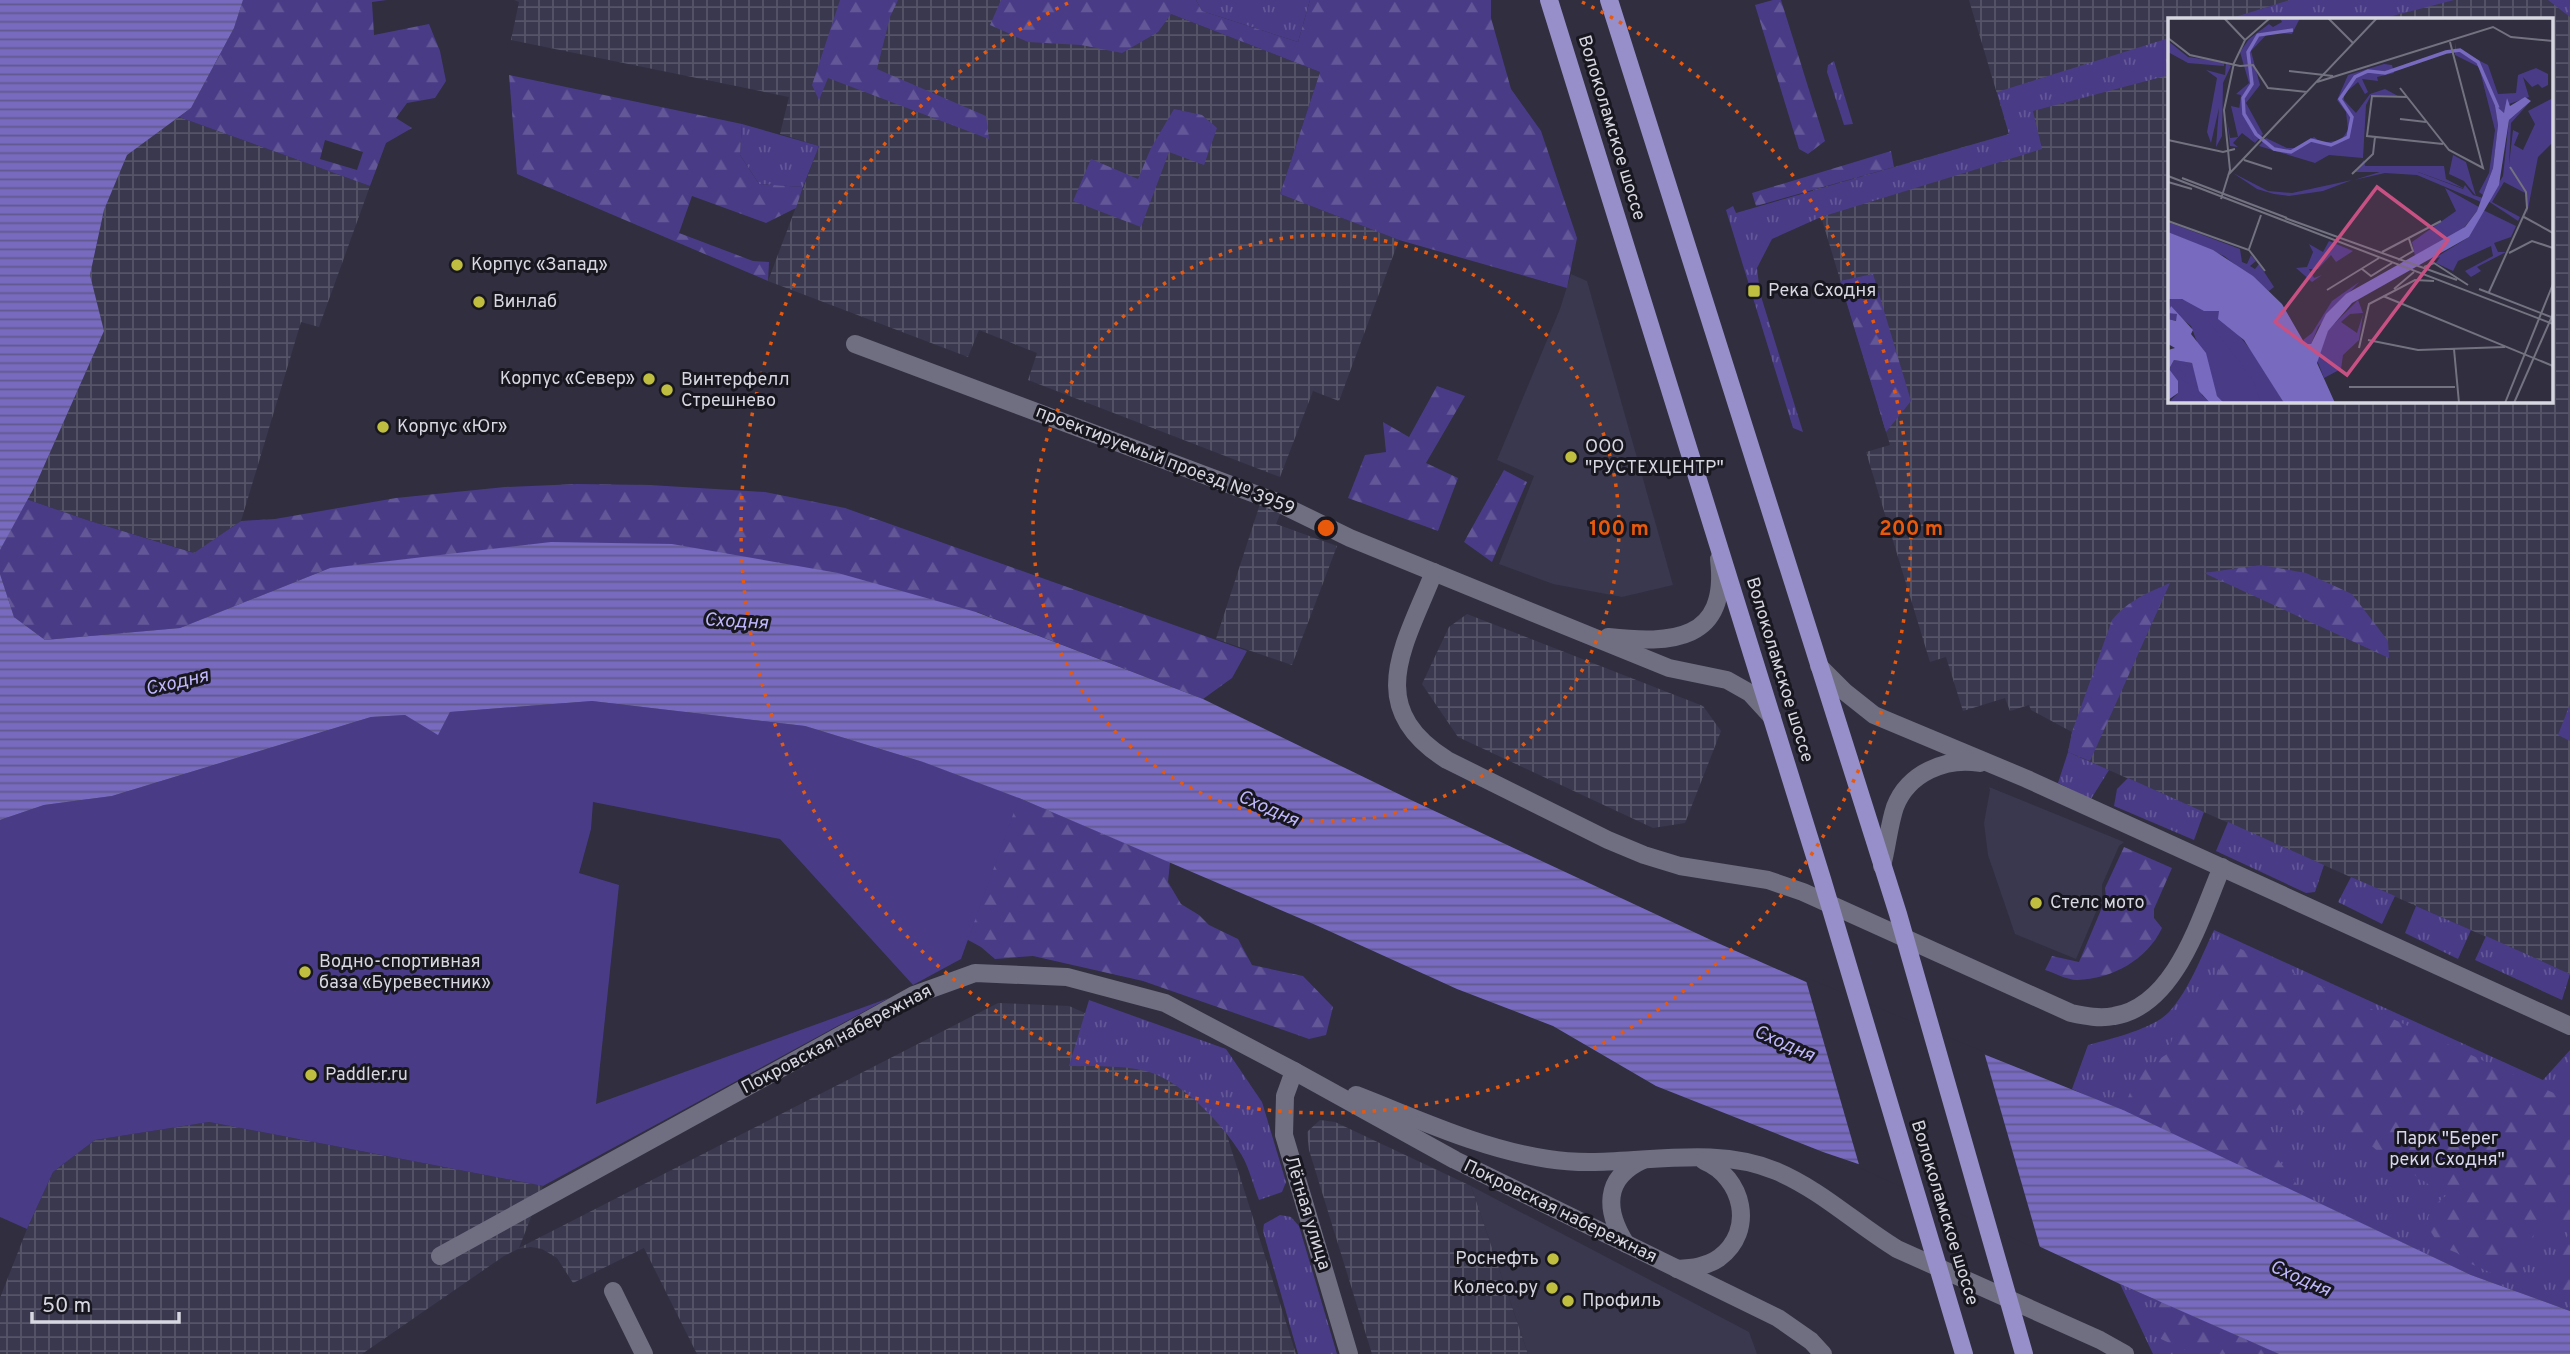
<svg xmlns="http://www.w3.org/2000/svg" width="2570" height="1354" font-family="Overpass,sans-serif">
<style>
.built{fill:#3a384e}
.industrial{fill:url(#industrial-grid);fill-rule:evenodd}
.grass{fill:url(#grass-tufts)}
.forest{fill:url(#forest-firs);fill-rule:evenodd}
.garden{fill:#4a3b87}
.water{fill:url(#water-rules)}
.pier{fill:#302e3f}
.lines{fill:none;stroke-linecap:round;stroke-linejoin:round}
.minor{stroke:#706f82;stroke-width:18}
.major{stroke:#968fc9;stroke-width:18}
.ring{fill:none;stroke:#e8590c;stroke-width:3.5;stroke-dasharray:3.5 7}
.poi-dot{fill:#bfbe41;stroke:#18171f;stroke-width:2.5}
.labels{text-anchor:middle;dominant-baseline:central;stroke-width:6;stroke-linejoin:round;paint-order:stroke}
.street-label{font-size:18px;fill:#d7d7e1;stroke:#18171f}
.poi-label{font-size:18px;fill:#d7d7e1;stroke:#18171f;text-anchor:start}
.park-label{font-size:18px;fill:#d8d7ee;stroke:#18171f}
.water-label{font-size:19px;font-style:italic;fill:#beb7fb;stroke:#18171f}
.inset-river{fill:none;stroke:#776abf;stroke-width:3.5}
.inset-road{fill:none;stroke:#737280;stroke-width:2}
.view{fill:#c85183;fill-opacity:0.15;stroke:#c85183;stroke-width:3.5}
.inset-edge{fill:none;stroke:#d7d7e1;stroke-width:3.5}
.centre{fill:#e8590c;stroke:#18171f;stroke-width:3.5}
.ring-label{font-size:21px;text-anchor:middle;font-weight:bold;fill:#e8590c;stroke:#18171f;stroke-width:6;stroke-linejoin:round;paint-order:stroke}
</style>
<defs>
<pattern id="industrial-grid" width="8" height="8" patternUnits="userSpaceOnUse" patternTransform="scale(1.75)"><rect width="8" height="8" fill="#3a384e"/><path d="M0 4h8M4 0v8" fill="none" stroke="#565467"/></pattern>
<pattern id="grass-tufts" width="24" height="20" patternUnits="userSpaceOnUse" patternTransform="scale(1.75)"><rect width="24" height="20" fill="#4a3b87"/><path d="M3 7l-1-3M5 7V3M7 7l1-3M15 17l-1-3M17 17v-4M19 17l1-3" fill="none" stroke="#635798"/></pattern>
<pattern id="forest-firs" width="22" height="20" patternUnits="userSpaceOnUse" patternTransform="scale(1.75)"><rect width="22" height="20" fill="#4a3b87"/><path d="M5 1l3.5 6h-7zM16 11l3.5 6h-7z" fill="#635798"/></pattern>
<pattern id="water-rules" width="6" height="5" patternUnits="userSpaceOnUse" patternTransform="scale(1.75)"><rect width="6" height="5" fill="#776abf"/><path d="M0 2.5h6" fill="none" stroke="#61598e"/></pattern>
</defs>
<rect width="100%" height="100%" fill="#302e3f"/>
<g class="built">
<path d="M1571 274 1587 281 1673 585 1622 597 1553 584 1499 564 1534 476 1497 460 1560 309Z"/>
<path d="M1989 787 2124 842 2119 846 2102 885V898L2076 959 2015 934 1988 855 1984 823 1990 790Z"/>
<path d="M1471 1186 1749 1332 1757 1354H1528Z"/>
</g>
<g class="industrial">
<path d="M514 0H1135L1320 72 1280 194 1399 240 1339 401 1313 391 1280 477 1028 380 1037 353 979 330 968 357 768 281 819 146 780 134 789 97 511 40 519 2Z"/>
<path d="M1969 0H2570V974L2068 752 2072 732 2031 710 2029 705 2010 711 2005 698 1963 711 1946 657 1930 662 1866 452 1890 445 1813 190 2009 134ZM2169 19H2551V401H2169Z"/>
<path d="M179 117 370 186 319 327 301 322 241 521 195 553 90 521 26 499 36 484 104 331 90 275 104 210 127 154Z"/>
<path d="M1260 504 1281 512 1276 524 1337 546 1292 665 1216 639Z"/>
<path d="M1467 614 1703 706 1721 731 1685 823 1653 828 1458 737 1422 684 1449 627Z"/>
<path d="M998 1003 1069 1006 1205 1066 1296 1354H697L644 1248 573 1283 557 1258 542 1249 531 1247 518 1249 504 1256 362 1354H0V1298L27 1229 53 1172 95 1140 209 1122 543 1186 519 1248Z"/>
<path d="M1320 1120 1335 1122 1471 1186 1528 1354H1372L1309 1150 1307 1132Z"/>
</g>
<g class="grass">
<path d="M1196 0H1310L1298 42 1202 11Z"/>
<path d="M2290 0H2454L2381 19H2229Z"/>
<path d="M2548 0H2570V17Z"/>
<path d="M2169 38V75L2033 111 2042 149 1821 217 1772 239 1757 268 1760 293 1803 432 1793 428 1726 210 1733 206 1736 213 2009 134 1997 92Z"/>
<path d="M1834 61 1853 124 1844 125 1827 72 1828 65Z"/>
<path d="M742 124 819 146 803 187 759 184 740 155Z"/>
<path d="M2570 704V741L2558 735Z"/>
<path d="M2068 752 2109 770 2091 799 2058 783Z"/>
<path d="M2128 778 2204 812 2194 840 2114 806 2117 789Z"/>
<path d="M2228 822 2324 865 2315 892 2306 893 2216 851Z"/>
<path d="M2351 877 2395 896 2382 924 2338 902Z"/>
<path d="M2416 906 2471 930 2458 959 2405 933Z"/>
<path d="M2214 930 2543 1080 2570 1050V1311L2471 1275 2202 1148 2072 1089 2088 1045C2110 1039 2153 1029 2169 1012 2189 990 2201 957 2214 930Z"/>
<path d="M2486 936 2570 974 2562 1000 2475 960Z"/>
<path d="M1089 1000 1226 1049 1262 1102 1286 1182 1282 1192 1259 1200C1253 1185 1249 1167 1241 1154 1223 1125 1187 1087 1155 1074 1129 1064 1096 1067 1069 1066Z"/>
<path d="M1280 1215 1291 1217 1299 1226 1337 1354H1298L1263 1231 1264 1224Z"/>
<path d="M2120 1284 2279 1354H2153Z"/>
</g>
<g class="forest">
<path d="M243 0H387L372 2 374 35 429 24 440 51 446 81 435 98 407 103 396 118 412 128 386 143 370 186 179 117 191 108 234 28ZM325 140 363 152 357 170 320 159Z"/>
<path d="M840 0H898L890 17 877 69 986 116 989 139 828 78 819 100 812 85Z"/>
<path d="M1001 0H1196L1202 11 1298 42 1310 0H1491V18L1511 89 1541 131 1577 238 1567 288 1399 240 1280 194 1320 72 1171 14 1158 32 1122 53 1081 45 1028 42 990 25Z"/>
<path d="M1773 0H1781L1825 141 1808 154 1799 149 1755 5Z"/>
<path d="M509 75 742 124 740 155 759 184 803 187 796 208 766 223 692 196 679 233 753 261 769 262 768 281 517 174Z"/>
<path d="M1174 109 1202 115 1217 128 1204 165 1169 152 1141 227 1073 201 1091 159 1138 179 1151 148Z"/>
<path d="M1891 151 1894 167 1756 206 1752 193Z"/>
<path d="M1873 274 1911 401 1886 432 1840 281Z"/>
<path d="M1437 386 1465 396 1426 463 1458 478 1438 531 1348 498 1365 455 1386 452 1383 422 1409 437Z"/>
<path d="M1504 470 1527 482 1492 562 1464 542Z"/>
<path d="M577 484 650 485 765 492 845 508 1247 651 1232 678 1203 699 977 612 330 568 180 628 45 640 14 617 0 574V550L26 499 90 521 194 553 241 521 275 519 396 498 505 487Z"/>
<path d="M2261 565 2306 573 2352 594 2388 641 2389 658 2204 573Z"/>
<path d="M2170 583 2090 761 2068 752 2072 732 2112 620C2129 600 2147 593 2170 583Z"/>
<path d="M923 762 1019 798 1170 862 1168 882 1181 904 1199 915 1209 925 1238 939 1252 965 1303 976 1333 1007 1326 1035 1309 1039 1143 981 1033 956 995 959 981 947 944 927 854 852Z"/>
<path d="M2124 847 2172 868 2154 909V918L2162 928C2147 960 2112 979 2077 980 2067 980 2055 973 2045 970L2052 956 2079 962 2106 898 2105 888Z"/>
<path d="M2230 944 2558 1095 2570 1082V1302C2545 1284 2559 1258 2568 1234L2559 1221 2544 1226 2532 1237 2524 1252 2523 1268 2512 1282 2469 1263 2457 1253 2440 1246 2431 1232 2428 1217 2437 1203 2448 1194 2434 1188 2401 1166 2390 1162 2373 1147 2340 1134 2322 1121 2299 1110 2288 1109 2275 1112 2266 1119 2260 1130 2264 1141 2308 1199 2123 1110 2138 1073 2167 1054 2175 1031 2210 992Z"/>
<path d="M2158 1300 2279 1354H2193L2161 1339 2152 1326Z"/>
</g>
<path class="garden" d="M592 701 805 726 923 762 1019 798 961 959 913 985 780 839 593 802 591 829 579 873 619 885 596 1104 889 998 543 1186 209 1122 95 1140 53 1172 27 1229 0 1217V820L44 805 112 796 371 717 405 715 438 734 450 712Z"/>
<g class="water">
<path d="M0 0H243L234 28 191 108 127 155 104 210 90 275 104 331 36 484 0 550Z"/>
<path d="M551 542 672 544 838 573 976 612 1203 699 1409 799 1711 940 1831 993 2123 1110 2471 1275 2570 1311V1354H2279L2120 1284 1876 1170 1823 1152 1656 1086 1553 1026 1457 989 1318 926 1019 798 923 762 805 726 592 701 450 712 438 735 405 715 371 717 112 796 44 805 0 820V574L14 617 45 640 180 628 330 568Z"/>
</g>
<path class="pier" d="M1805 977 1984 1052 2041 1251 1860 1168Z"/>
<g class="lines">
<g class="minor">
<path d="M855 344 1274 501 1350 538 1669 668 1727 680 1750 693 1772 717"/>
<path d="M1434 572C1405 645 1362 707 1447 760L1608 840 1644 855 1680 866 1768 880 1803 892 2071 1013C2085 1016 2100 1019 2114 1016 2176 1006 2200 918 2222 867"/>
<path d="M1608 637C1671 644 1729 642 1719 559"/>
<path d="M1819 666 1845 692 1874 715 2027 779 2570 1026"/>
<path d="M1882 866C1887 847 1889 825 1895 807 1908 773 1946 757 1980 763"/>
<path d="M1294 1071 1285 1096 1284 1135 1349 1354"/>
<path d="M1356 1095C1418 1119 1481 1149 1548 1159 1622 1171 1704 1141 1776 1171 1821 1190 1856 1224 1897 1249L2100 1340 2125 1354"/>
<path d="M1626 1244C1605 1211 1603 1178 1643 1160"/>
<path d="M440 1256 914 995 975 973 1067 977 1165 1003 1294 1071 1455 1160 1778 1318 1811 1341 1823 1354"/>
<path d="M1677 1269C1692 1268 1706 1267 1719 1258 1756 1231 1743 1177 1704 1161"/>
<path d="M613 1291 644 1354"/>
</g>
<g class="major">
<path d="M1549 0 1822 879 1964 1354"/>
<path d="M1609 0 1898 914 2024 1354"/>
</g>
</g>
<g class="ring">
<circle cx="1326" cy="528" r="293"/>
<path d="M1582 2A585 585 0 1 1 1070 2"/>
</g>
<g class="poi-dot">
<circle cx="457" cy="265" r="7"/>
<rect x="1747" y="284" width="14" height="14" rx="3.5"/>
<circle cx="479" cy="302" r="7"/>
<circle cx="649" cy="379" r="7"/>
<circle cx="667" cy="390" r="7"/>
<circle cx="383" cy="427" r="7"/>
<circle cx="1571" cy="457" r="7"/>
<circle cx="2036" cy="903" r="7"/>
<circle cx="305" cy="972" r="7"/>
<circle cx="311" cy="1075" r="7"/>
<circle cx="1553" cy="1259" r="7"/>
<circle cx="1552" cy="1288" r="7"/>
<circle cx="1568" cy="1301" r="7"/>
</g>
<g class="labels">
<g class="street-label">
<text transform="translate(1611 128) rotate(73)">Волоколамское шоссе</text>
<text transform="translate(1165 461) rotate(21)">проектируемый проезд № 3959</text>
<text transform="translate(1779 670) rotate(73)">Волоколамское шоссе</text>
<text transform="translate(837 1040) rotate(-28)">Покровская набережная</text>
<text transform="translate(1560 1212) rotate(26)">Покровская набережная</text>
<text transform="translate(1307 1213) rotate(73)">Лётная улица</text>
<text transform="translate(1944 1213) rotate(73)">Волоколамское шоссе</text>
</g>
<g class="poi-label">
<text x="471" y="265">Корпус «Запад»</text>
<text x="1768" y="291">Река Сходня</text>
<text x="493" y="302">Винлаб</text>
<text x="635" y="379" text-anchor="end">Корпус «Север»</text>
<text x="681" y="380">Винтерфелл<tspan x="681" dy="21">Стрешнево</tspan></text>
<text x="397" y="427">Корпус «Юг»</text>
<text x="1585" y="447">ООО<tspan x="1585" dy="21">"РУСТЕХЦЕНТР"</tspan></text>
<text x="2050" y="903">Стелс мото</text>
<text x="319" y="962">Водно-спортивная<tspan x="319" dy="21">база «Буревестник»</tspan></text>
<text x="325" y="1075">Paddler.ru</text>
<text x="1539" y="1259" text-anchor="end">Роснефть</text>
<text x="1538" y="1288" text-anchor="end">Колесо.ру</text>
<text x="1582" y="1301">Профиль</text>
</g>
<g class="park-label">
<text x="2447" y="1139">Парк "Берег<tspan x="2447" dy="21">реки Сходня"</tspan></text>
</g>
<g class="water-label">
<text transform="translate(736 622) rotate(3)">Сходня</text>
<text transform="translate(177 683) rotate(-13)">Сходня</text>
<text transform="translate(1268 809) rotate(24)">Сходня</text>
<text transform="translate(1784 1044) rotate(24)">Сходня</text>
<text transform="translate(2300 1279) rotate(24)">Сходня</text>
</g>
</g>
<g transform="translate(2168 18)">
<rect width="385" height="385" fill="#302e3f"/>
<path d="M63 88 72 90 87 125 74 115 65 125 70 129 62 128 59 102 62 120 70 119ZM215 153 250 154 295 171 297 167 305 177 315 180 313 184 249 157 217 155 186 162ZM65 155 100 173 124 175 184 162 155 173 121 178 106 176 89 171ZM277 170 311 189 309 193 295 211 247 238 244 224 288 193ZM3 278 51 293 87 337 116 385H56L49 378 23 308 9 297V303L0 301ZM6 342 24 345 34 377 42 385H0L10 375 1 351Z" fill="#4a3b87"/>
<path d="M112 0H132L124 16 101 14 83 33 92 67 78 85 95 116 87 125 71 92 73 77 68 76 81 65 72 34 81 21 101 6 105 9 114 4ZM0 23 20 39 56 44V48L20 45 0 34ZM287 24 288 31 320 47 330 76 348 75 350 57 368 50 380 56V67L374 70 370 66 364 69 355 59 361 79 341 86 336 95 328 92 330 107 325 150 315 177 311 174 321 155 327 112 311 49 287 37ZM58 45 63 48 55 65 54 118 48 129 51 90 43 125 39 114 49 60 38 52 57 57ZM216 46 224 47 226 55 209 59 210 63 194 61 200 74 197 76 190 64 176 76V82L188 95 202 76 217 71 230 78 203 77 198 87 195 140 161 137 147 145 91 128 98 120 119 130H130L146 119 154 125 173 122 180 112 178 94 169 82 180 57ZM385 80 384 125 370 139 359 196 357 175 336 164 324 184 352 199 350 203 320 183 335 158 341 102 361 85 343 105 341 147 345 112 351 115 346 127 355 132 367 106 360 93ZM285 137 298 144 308 178 296 163 281 156ZM196 142 197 148H276L278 161 297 171 250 154H187ZM315 192 348 208 343 219 326 225 330 234H338L309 249 313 253 303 259 297 253 325 238 323 228 290 243 285 253 268 245 272 239 262 243 301 219ZM0 204 72 231 74 244 79 246 83 237 88 243 82 248 87 251 91 246 106 269 101 273 56 238 0 214ZM270 207 282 217 257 227 262 230 250 236 245 224ZM161 223 185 233 168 244 163 237 150 251H141L146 260 154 257 144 264 128 250 139 249 145 234 141 226 155 234ZM191 264 150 309 143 326H137L135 322 144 315 164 283ZM3 278 51 293 49 301 38 300 85 362 93 385H58L52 379 39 335 27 319 30 315 9 293 3 292V300L0 296ZM7 345 23 348 32 380 21 376V366L13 361 18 358 12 351 10 355Z" fill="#4a3b87"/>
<path d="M190 282 195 295 182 296 173 304 189 315 195 296 191 322 175 337 173 351 156 360 149 342 160 312Z" fill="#4a3b87"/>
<path d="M357 79 363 83 341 102 331 167 301 219 184 285 160 313 149 345 167 385H116L76 322 50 301 51 293H36L14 281H0V214L45 232 85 258 114 286 137 326H143L158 296 178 276 297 209 309 193 325 150 330 107 327 87 336 95 339 80 342 88ZM3 288 25 312 23 316 38 335 49 378 56 385H42L31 373 24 345 6 342 1 351 10 363V375L0 382V332L7 330 0 326V301L8 303 9 296 0 295Z" fill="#776abf"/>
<path class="inset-river" d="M125 12 90 17 80 34 84 66 75 80 76 96 88 116 106 131 123 134 143 122 163 127 180 119 184 99 172 81 187 59 200 53 217 55 278 34 292 32 310 44 330 90"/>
<path class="inset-road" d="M56 0 77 22M160 0 185 25M0 20 22 37 72 48 85 47 100 70 139 74M121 53 165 58M149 64 325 9 343 19 385 23M232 70 281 132 315 150 282 24M239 79 204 78 199 118 275 126M232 101 258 104M0 122 55 134 67 131M76 142 104 151M184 156 205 136 207 119M60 157 209 0M0 158 385 306M14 160 119 200M0 164 24 171M53 181 62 152 56 92 66 45 77 22 102 0M356 199 385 215M117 200 289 262M0 203 81 232 97 253M81 231 93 197M214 234 273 203M341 235 364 223 385 230M230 242 245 233 241 221M256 249 266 245 300 267M194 251 203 258 224 245M226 271 246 254M311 271 383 299M159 272 211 240M321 274 359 190 358 174 342 149M215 278 385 348M200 322 250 332 337 329M191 330 201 286 247 262 266 263M286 331 291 385M181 369H287M337 385 385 266M346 385 385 296"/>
<path class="view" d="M209 169 280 222 179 357 107 304Z"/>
<rect width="385" height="385" class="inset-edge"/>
</g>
<circle cx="1326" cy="528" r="10" class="centre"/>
<g class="ring-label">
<text x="1619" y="535">100 m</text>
<text x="1911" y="535">200 m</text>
</g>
<path d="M32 1312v10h147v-10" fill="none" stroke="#d7d7e1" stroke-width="3.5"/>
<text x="42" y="1312" font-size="21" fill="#d7d7e1" stroke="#18171f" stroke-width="5" paint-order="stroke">50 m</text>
</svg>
